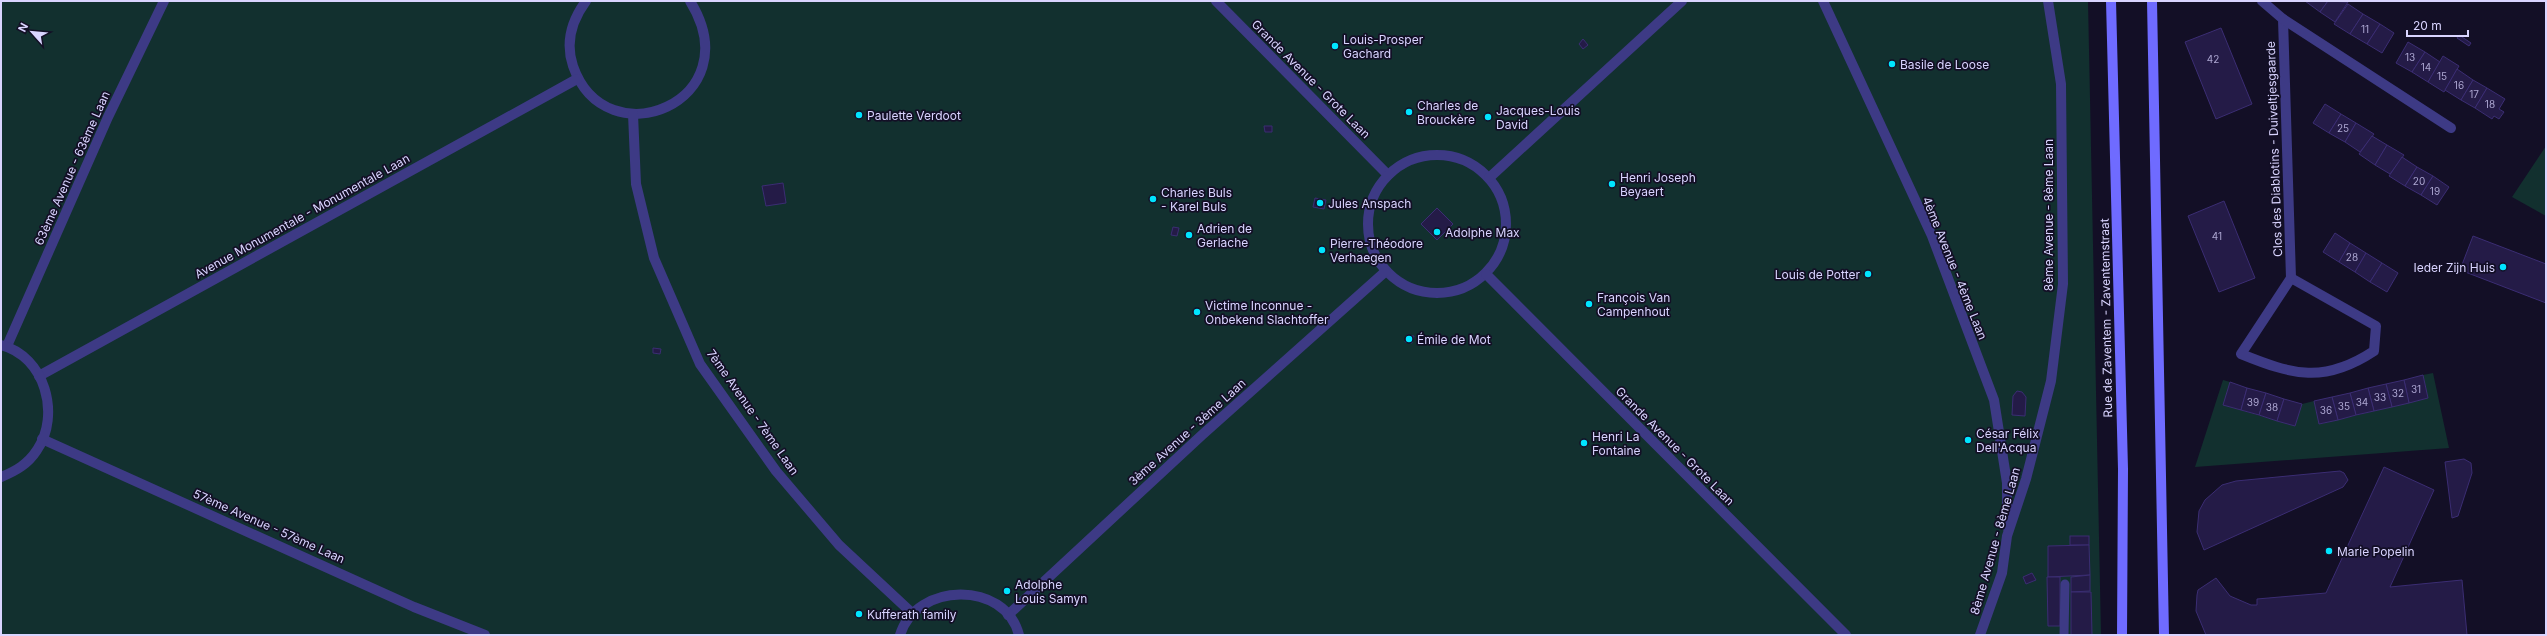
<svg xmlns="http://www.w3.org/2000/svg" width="2547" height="636" font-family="Inter,sans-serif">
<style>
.green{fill:#12302f}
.building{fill:#241b47;stroke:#3b2d73}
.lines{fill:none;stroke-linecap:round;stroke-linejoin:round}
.lane{stroke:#3d3a85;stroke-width:9}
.street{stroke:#3d3a85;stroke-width:10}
.secondary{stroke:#6f6bff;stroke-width:10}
.poi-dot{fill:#00e5ff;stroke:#130f26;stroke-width:1.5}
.labels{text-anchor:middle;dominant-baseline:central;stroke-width:3.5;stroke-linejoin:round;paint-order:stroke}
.number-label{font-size:10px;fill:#aca6d1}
.poi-label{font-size:12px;fill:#d9d4ff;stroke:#130f26;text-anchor:start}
.street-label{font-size:12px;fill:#d9d4ff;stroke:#130f26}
</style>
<rect width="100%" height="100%" fill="#130f26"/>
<g class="green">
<path d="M1 1H2088L2101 635H1Z"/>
<path d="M2546 146V216L2512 197Z"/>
<path d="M2433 373 2449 448 2195 467 2223 380 2230 382 2224 405 2295 426 2302 404 2314 401 2320 424 2428 398 2423 375Z"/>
</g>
<g class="building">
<path d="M2305 1H2328L2320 12Z"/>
<path d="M2328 1 2348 2 2335 22 2320 12Z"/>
<path d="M2348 4 2363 14 2350 34 2334 24Z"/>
<path d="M2363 14 2380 24 2367 44 2350 34Z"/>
<path d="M2380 24 2394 33 2382 53 2367 44Z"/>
<path d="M2221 28 2252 104 2216 119 2185 42Z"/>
<path d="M2459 35 2471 43 2469 46 2457 38Z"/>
<path d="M1583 39 1588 45 1583 49 1579 44Z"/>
<path d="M2408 42 2425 52 2412 72 2396 63Z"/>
<path d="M2425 52 2440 62 2428 82 2412 72Z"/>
<path d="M2443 56 2459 66 2444 92 2428 82Z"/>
<path d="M2457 69 2473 80 2461 100 2445 90Z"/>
<path d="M2473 80 2487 88 2475 108 2461 100Z"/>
<path d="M2487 88 2505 99 2499 109 2504 112 2499 119 2494 116 2492 119 2475 108Z"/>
<path d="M2325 104 2341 114 2329 133 2313 123Z"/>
<path d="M2341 114 2356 123 2345 142 2329 133Z"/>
<path d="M2356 123 2374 134 2360 152 2345 142Z"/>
<path d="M1264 126H1272V132H1265Z"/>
<path d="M2372 136 2387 145 2375 165 2359 154Z"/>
<path d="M2387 145 2404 155 2390 174 2375 165Z"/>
<path d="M2402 157 2417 167 2405 186 2389 176Z"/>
<path d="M2417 167 2433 176 2421 195 2405 186Z"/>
<path d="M2433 176 2449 187 2437 205 2421 195Z"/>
<path d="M783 183 786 203 766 206 762 186Z"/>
<path d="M1315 198 1326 200 1324 209 1313 207Z"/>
<path d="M2224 201 2255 278 2219 292 2188 216Z"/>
<path d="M1437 208 1453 224 1437 240 1421 224Z"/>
<path d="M1173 227 1179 228 1177 236 1171 235Z"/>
<path d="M2335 233 2350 243 2339 262 2323 252Z"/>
<path d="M2473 236 2546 264V303L2460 270Z"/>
<path d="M2350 243 2366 253 2355 272 2339 262Z"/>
<path d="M2366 253 2382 263 2370 282 2355 272Z"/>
<path d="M2382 263 2398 273 2387 292 2370 282Z"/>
<path d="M1407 335 1414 336 1412 343 1405 342Z"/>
<path d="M653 348 661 349 660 354 653 353Z"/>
<path d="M2423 375 2428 398 2409 403 2404 380Z"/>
<path d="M2404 380 2409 403 2392 407 2386 384Z"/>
<path d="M2230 382 2247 388 2241 410 2223 405Z"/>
<path d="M2386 384 2392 407 2374 411 2368 388Z"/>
<path d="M2247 388 2266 393 2259 415 2241 410Z"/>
<path d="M2368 388 2374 411 2356 415 2350 393Z"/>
<path d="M2017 391 2022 392 2026 397 2025 416 2012 415 2013 396Z"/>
<path d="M2266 393 2284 399 2277 421 2259 415Z"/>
<path d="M2350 393 2356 415 2338 420 2332 397Z"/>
<path d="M2332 397 2338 420 2319 424 2314 401Z"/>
<path d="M2284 399 2302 404 2295 426 2277 421Z"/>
<path d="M2464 459 2471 463 2472 473 2458 516 2452 518 2445 462Z"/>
<path d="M2384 467 2434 490 2390 587 2462 580 2467 635H2206L2196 611 2197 595 2198 590 2216 578 2230 596 2251 605H2257V599L2326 593Z"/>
<path d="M2340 471 2344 473 2348 480 2343 487 2204 550 2197 532 2199 511 2205 500 2222 485 2236 481Z"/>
<rect x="2070" y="536" width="19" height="9"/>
<path d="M2089 545 2090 575 2048 577V546Z"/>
<path d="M2032 573 2036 580 2026 584 2023 577Z"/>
<path d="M2090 575V591L2071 592V577Z"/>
<path d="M2047 577H2060V626H2048Z"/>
<path d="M2071 592H2091L2092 635H2071Z"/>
</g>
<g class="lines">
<path class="lane" d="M2064 635 2065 584"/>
<g class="street">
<path d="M586 1C572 20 565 42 573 66 606 161 752 101 690 1"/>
<path d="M1216 1 1388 175"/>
<path d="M1823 1 1932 236 1994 400 2007 483V527"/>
<path d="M2262 1 2283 19 2291 278 2241 354C2293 375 2324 384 2374 351L2376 326 2291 278"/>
<path d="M2283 19 2451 128"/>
<path d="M633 114 636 184 654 258 700 364 776 471 839 545 913 614"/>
<circle cx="1437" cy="224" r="69"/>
<path d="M1489 178 1682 1"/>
<path d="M1486 274 1846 635"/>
<path d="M7 346 108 117 164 1"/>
<path d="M39 376 577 79"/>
<path d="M42 439 414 607 485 635"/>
<path d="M1 477C16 471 28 464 37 450 61 415 45 356 1 345"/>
<path d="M1008 615 1202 435 1386 271"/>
<path d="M900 635C916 582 1005 580 1019 635"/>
<path d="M1980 635 2002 573 2007 536 2026 479 2051 381 2063 284 2061 84 2048 1"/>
</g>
<g class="secondary">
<path d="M2111 1 2123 469 2122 635"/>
<path d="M2152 1 2164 635"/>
</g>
</g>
<g class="poi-dot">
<circle cx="1335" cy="46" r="4"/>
<circle cx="1892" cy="64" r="4"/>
<circle cx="1409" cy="112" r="4"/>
<circle cx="859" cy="115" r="4"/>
<circle cx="1488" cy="117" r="4"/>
<circle cx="1612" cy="184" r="4"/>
<circle cx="1153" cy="199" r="4"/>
<circle cx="1320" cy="203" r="4"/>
<circle cx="1437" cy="232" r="4"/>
<circle cx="1189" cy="235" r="4"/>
<circle cx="1322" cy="250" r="4"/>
<circle cx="2503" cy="267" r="4"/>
<circle cx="1868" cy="274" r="4"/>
<circle cx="1589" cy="304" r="4"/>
<circle cx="1197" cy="312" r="4"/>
<circle cx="1409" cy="339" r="4"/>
<circle cx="1968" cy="440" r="4"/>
<circle cx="1584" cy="443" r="4"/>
<circle cx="2329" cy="551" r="4"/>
<circle cx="1007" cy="591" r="4"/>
<circle cx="859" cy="614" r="4"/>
</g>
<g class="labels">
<g class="number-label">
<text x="2365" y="29">11</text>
<text x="2410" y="57">13</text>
<text x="2213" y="59">42</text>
<text x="2426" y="67">14</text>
<text x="2442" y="76">15</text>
<text x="2459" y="85">16</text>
<text x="2474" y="94">17</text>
<text x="2490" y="104">18</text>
<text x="2343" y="128">25</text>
<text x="2419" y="181">20</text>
<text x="2435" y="191">19</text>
<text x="2217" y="236">41</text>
<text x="2352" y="257">28</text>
<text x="2416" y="389">31</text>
<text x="2398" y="393">32</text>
<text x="2380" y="397">33</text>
<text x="2253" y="402">39</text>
<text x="2362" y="402">34</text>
<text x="2344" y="406">35</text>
<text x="2272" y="407">38</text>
<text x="2326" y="410">36</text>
</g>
<g class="poi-label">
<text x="1343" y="39">Louis-Prosper<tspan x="1343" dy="14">Gachard</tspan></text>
<text x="1900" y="64">Basile de Loose</text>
<text x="1417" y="105">Charles de<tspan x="1417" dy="14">Brouckère</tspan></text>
<text x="1496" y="110">Jacques-Louis<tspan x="1496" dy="14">David</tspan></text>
<text x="867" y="115">Paulette Verdoot</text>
<text x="1620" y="177">Henri Joseph<tspan x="1620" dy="14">Beyaert</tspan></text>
<text x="1161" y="192">Charles Buls<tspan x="1161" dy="14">- Karel Buls</tspan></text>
<text x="1328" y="203">Jules Anspach</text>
<text x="1197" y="228">Adrien de<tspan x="1197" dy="14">Gerlache</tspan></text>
<text x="1445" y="232">Adolphe Max</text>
<text x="1330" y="243">Pierre-Théodore<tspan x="1330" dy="14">Verhaegen</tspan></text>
<text x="2495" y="267" text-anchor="end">Ieder Zijn Huis</text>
<text x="1860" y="274" text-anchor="end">Louis de Potter</text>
<text x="1597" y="297">François Van<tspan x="1597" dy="14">Campenhout</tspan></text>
<text x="1205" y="305">Victime Inconnue -<tspan x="1205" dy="14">Onbekend Slachtoffer</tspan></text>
<text x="1417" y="339">Émile de Mot</text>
<text x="1976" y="433">César Félix<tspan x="1976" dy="14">Dell'Acqua</tspan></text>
<text x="1592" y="436">Henri La<tspan x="1592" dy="14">Fontaine</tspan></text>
<text x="2337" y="551">Marie Popelin</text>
<text x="1015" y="584">Adolphe<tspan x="1015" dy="14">Louis Samyn</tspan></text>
<text x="867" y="614">Kufferath family</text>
</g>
<g class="street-label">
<text transform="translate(1311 79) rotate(45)">Grande Avenue - Grote Laan</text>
<text transform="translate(2274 149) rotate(-92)">Clos des Diablotins - Duiveltjesgaarde</text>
<text transform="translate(72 168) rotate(-66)">63ème Avenue - 63ème Laan</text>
<text transform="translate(2048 215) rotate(-90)">8ème Avenue - 8ème Laan</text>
<text transform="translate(302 216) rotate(-29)">Avenue Monumentale - Monumentale Laan</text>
<text transform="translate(1955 268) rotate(68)">4ème Avenue - 4ème Laan</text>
<text transform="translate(2106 318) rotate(-91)">Rue de Zaventem - Zaventemstraat</text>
<text transform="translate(753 412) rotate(55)">7ème Avenue - 7ème Laan</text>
<text transform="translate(1187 432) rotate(-42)">3ème Avenue - 3ème Laan</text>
<text transform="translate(1675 446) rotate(45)">Grande Avenue - Grote Laan</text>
<text transform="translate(269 526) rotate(24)">57ème Avenue - 57ème Laan</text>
<text transform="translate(1995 541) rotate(-74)">8ème Avenue - 8ème Laan</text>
</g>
</g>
<rect width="2547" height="636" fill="none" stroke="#d9d4ff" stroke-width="4"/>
<g transform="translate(32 32) rotate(297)" stroke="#130f26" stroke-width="3" paint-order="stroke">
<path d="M0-3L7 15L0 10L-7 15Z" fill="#d9d4ff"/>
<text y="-6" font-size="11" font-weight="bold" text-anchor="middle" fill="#d9d4ff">N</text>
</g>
<path d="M2407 30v6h61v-6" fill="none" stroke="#d9d4ff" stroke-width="2"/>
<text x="2413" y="30" font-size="12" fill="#d9d4ff" stroke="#130f26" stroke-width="3" paint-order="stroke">20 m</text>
</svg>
